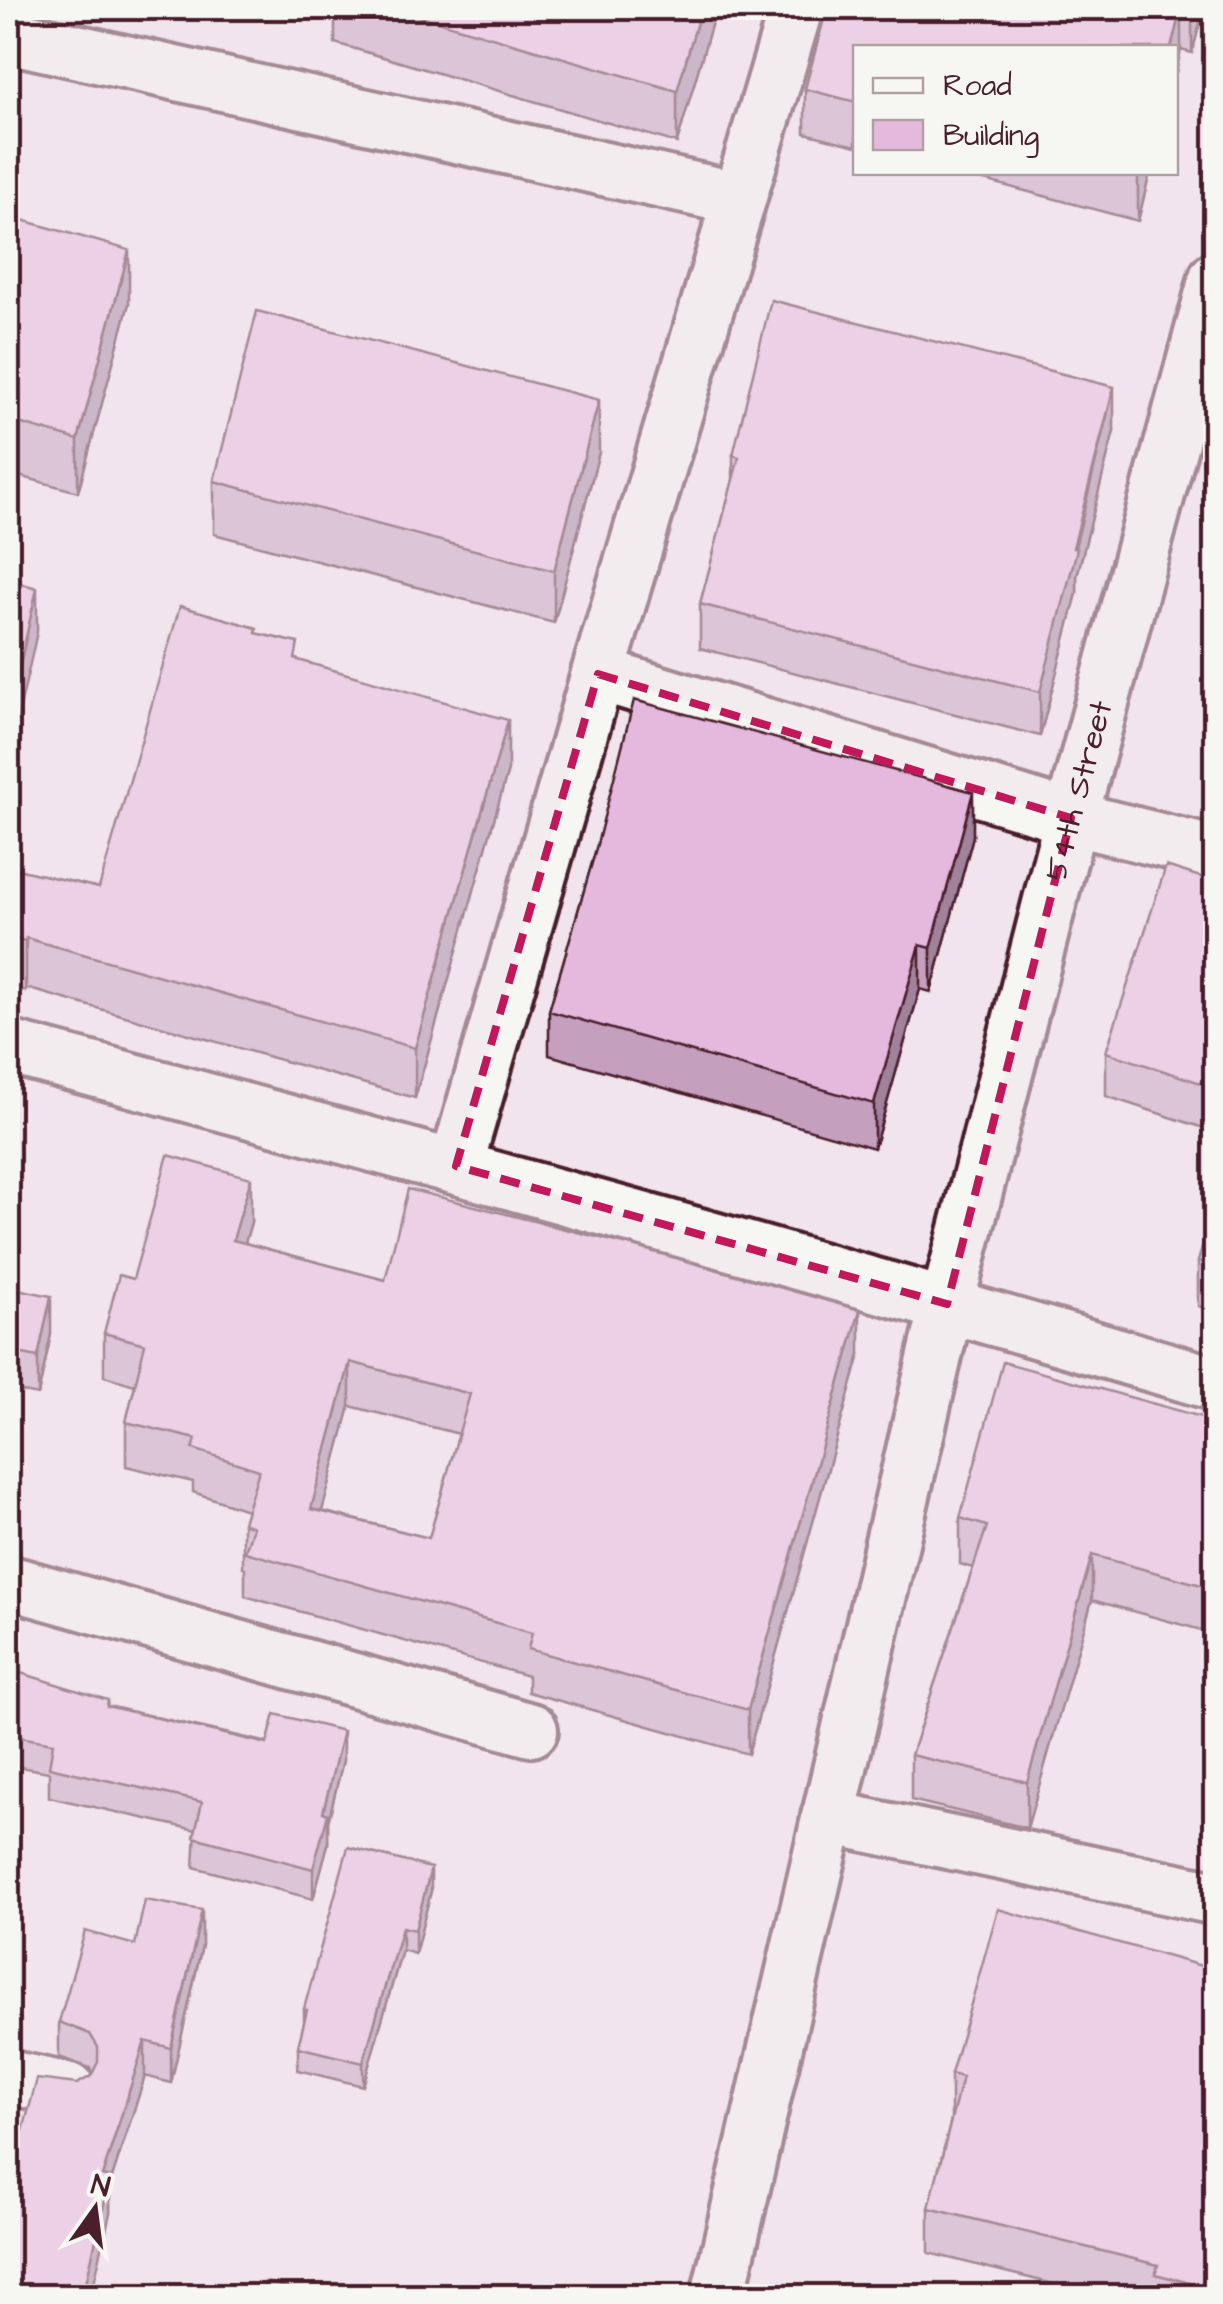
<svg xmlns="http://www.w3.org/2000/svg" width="1223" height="2304" font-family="'Architects Daughter',sans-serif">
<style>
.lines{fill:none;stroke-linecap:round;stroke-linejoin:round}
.minor-casing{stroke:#4a1f2b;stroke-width:60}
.minor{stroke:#f6f6f2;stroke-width:52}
.wall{fill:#c59fbe;stroke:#4a1f2b;stroke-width:2.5;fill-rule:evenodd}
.shaded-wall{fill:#a0829b;stroke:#4a1f2b;stroke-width:2.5}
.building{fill:#e5b9dd;stroke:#4a1f2b;stroke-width:2.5;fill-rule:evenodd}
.marked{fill:none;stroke:#c2185b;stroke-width:8;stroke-dasharray:20 12;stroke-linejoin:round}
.labels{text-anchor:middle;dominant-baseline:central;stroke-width:8;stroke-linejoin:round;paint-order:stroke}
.street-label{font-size:32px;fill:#4a1f2b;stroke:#f6f6f2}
</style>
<rect width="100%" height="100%" fill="#f1e4ec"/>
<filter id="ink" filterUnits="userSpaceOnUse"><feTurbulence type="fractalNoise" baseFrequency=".01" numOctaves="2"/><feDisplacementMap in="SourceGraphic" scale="20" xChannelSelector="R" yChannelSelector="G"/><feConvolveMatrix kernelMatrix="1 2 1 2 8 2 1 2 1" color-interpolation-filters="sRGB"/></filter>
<g filter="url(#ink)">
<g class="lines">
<defs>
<g id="minor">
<path d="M8 36 739 199"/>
<path d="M598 674 1071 818 1216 854"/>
<path d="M8 1047C412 1154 815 1265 1216 1384"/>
<path d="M456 1166 598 674 796 8"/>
<path d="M8 1582 531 1730"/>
<path d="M828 1817 1216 1898"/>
<path d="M8 2077 69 2090"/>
<path id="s1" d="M718 2296 947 1304 1071 818 1216 278"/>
</g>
</defs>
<use href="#minor" class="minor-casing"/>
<use href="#minor" class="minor"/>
</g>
<g class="wall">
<path d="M335 8H716L677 143 335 43Z"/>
<path d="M827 8H1204L1192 53 1181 50 856 48V146L805 133V89Z"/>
<path d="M954 172H1150L1138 221Z"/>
<path d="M8 216 129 303 78 492 8 473Z"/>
<path d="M1114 431 1077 576V593L1040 736 700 648V604L733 480V455Z"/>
<path d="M599 452 554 623 214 534V481Z"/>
<path d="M257 633 298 660 508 770 415 1098 26 988 25 991 8 987V867L99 888Z"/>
<path d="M973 836 931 992 920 989 874 1148 549 1055V1011L594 856Z"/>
<path d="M1216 882V1132L1106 1096V1052Z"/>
<path d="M1216 1201V1311L1198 1306V1262Z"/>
<path d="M251 1222 245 1243 385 1280 860 1354 748 1754 528 1692V1676L245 1596V1568L243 1567V1523L247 1510 193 1492V1482L126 1466V1422L135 1385 104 1376V1333L133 1279ZM350 1406 459 1434 429 1538 322 1511Z"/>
<path d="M8 1287 51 1334 38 1395 8 1389Z"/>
<path d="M1216 1421V1634L1092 1600 1027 1828 911 1800V1755L973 1568 960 1564V1518Z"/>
<path d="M8 1669 108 1706 343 1760 328 1822V1844L313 1899 194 1867 196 1830 49 1797V1772L8 1765Z"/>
<path d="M431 1891 415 1954 402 1950 363 2086 298 2070V2047L304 2022V2009Z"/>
<path d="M135 1945H202L171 2083 145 2076 110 2184V2213L77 2084 91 2076 92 2073 90 2068 59 2057V2022Z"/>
<path d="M1216 1970V2296H1102L929 2253V2208L951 2120V2074Z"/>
</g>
<g class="shaded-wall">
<path d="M701 8H716L677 143V91Z"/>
<path d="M1181 8V50L1176 73V48H1171Z"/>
<path d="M1192 8H1204L1192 53Z"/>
<path d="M1139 172H1150L1138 221V177Z"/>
<path d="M129 250V303L78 492V440Z"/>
<path d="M1114 387V431L1077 576V593L1040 736V692Z"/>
<path d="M599 400V452L554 623V571Z"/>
<path d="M37 588V632L8 762V718Z"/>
<path d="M508 720V770L415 1098V1048Z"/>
<path d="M973 792V836L931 992V948Z"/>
<path d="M26 938V988L25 991V941Z"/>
<path d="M920 945V989L874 1148V1104Z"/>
<path d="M251 1178V1222L233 1284V1240Z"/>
<path d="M11 1209V1247L8 1260V1222Z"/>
<path d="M51 1296V1334L38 1395V1357Z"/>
<path d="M860 1310V1354L748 1754V1710Z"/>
<path d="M350 1362V1406L311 1552V1509Z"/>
<path d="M1092 1555V1600L1027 1828V1782Z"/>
<path d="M343 1731V1760L328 1822V1844L313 1899V1869L323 1812Z"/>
<path d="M431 1868V1891L415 1954V1930Z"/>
<path d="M202 1910V1945L171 2083V2048Z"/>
<path d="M402 1927V1950L363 2086V2063Z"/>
<path d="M145 2041V2076L110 2184V2213L91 2296H83L102 2176Z"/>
</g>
<g class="building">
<path d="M392 8H701L677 91Z"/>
<path d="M827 8H1181L1171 48H856V102L805 89Z"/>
<path d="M1122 172H1139L1138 177Z"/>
<path d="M8 216 129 250 78 440 8 420Z"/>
<path d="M771 300 1114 387 1073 548 1077 549 1040 692 700 604 739 457 733 455Z"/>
<path d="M257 311 599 400 554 571 214 481Z"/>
<path d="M8 580 37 588 8 718Z"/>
<path d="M180 606 257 628 256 633 298 643 295 659 508 720 415 1048 26 938 25 941 8 937V867L99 888Z"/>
<path d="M634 700 973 792 931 948 920 945 874 1104 549 1011 594 856Z"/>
<path d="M1166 866 1216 882V1088L1106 1052Z"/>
<path d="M168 1155 251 1178 233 1240 385 1280 408 1189 640 1248 860 1310 748 1710 528 1649 532 1633 245 1552 253 1527 243 1523 259 1470 193 1449 196 1439 126 1422 145 1344 104 1333 119 1275 133 1279ZM350 1362 470 1394 429 1538 311 1509Z"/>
<path d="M1216 1201V1267L1198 1262Z"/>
<path d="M8 1287 51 1296 38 1357 8 1351Z"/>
<path d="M1003 1362 1216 1421V1589L1092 1555 1027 1782 911 1755 987 1526 960 1518Z"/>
<path d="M8 1669 108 1700 107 1706 267 1744 275 1714 343 1731 323 1812 328 1814 313 1869 194 1837 202 1802 49 1767 53 1743 8 1735Z"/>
<path d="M348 1847 431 1868 415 1930 402 1927 363 2063 298 2047 307 2010 304 2009Z"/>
<path d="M145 1900 202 1910 171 2048 145 2041 102 2176 110 2178 83 2296H8V2185L37 2079 77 2084 91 2076 98 2062V2047L90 2034 59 2022 85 1931 135 1945Z"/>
<path d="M998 1909 1216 1970V2296H1212L1214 2289 1155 2274 1158 2265 929 2208 962 2077 951 2074Z"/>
<path d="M265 2282 322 2296H261Z"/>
</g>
</g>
<path d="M0 0H1223V2304H0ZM598 674 1071 818 947 1304 456 1166Z" fill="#f1e4ec" fill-opacity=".55" fill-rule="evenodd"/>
<path class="marked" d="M598 674 1071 818 947 1304 456 1166Z"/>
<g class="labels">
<g class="street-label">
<text stroke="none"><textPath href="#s1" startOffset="1548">54th Street</textPath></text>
</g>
</g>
<rect width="1223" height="2304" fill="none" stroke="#f6f6f2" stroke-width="40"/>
<rect x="20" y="20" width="1183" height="2264" fill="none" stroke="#4a1f2b" stroke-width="4" filter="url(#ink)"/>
<rect x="853" y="45" width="325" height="130" fill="#f6f6f2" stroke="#b1a0a2" stroke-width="2.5"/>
<rect x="873" y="78" width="50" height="15" fill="#f6f6f2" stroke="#b1a0a2" stroke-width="2.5"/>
<text x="943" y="95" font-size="30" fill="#4a1f2b">Road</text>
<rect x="873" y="120" width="50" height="30" fill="#e5b9dd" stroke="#b1a0a2" stroke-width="2.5"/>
<text x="943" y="145" font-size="30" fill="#4a1f2b">Building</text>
<g transform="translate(95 2209) rotate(14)" stroke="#f6f6f2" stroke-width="8" paint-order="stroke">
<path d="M0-8L18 38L0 25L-18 38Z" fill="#4a1f2b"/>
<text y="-15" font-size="28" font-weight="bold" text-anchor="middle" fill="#4a1f2b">N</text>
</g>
</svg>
